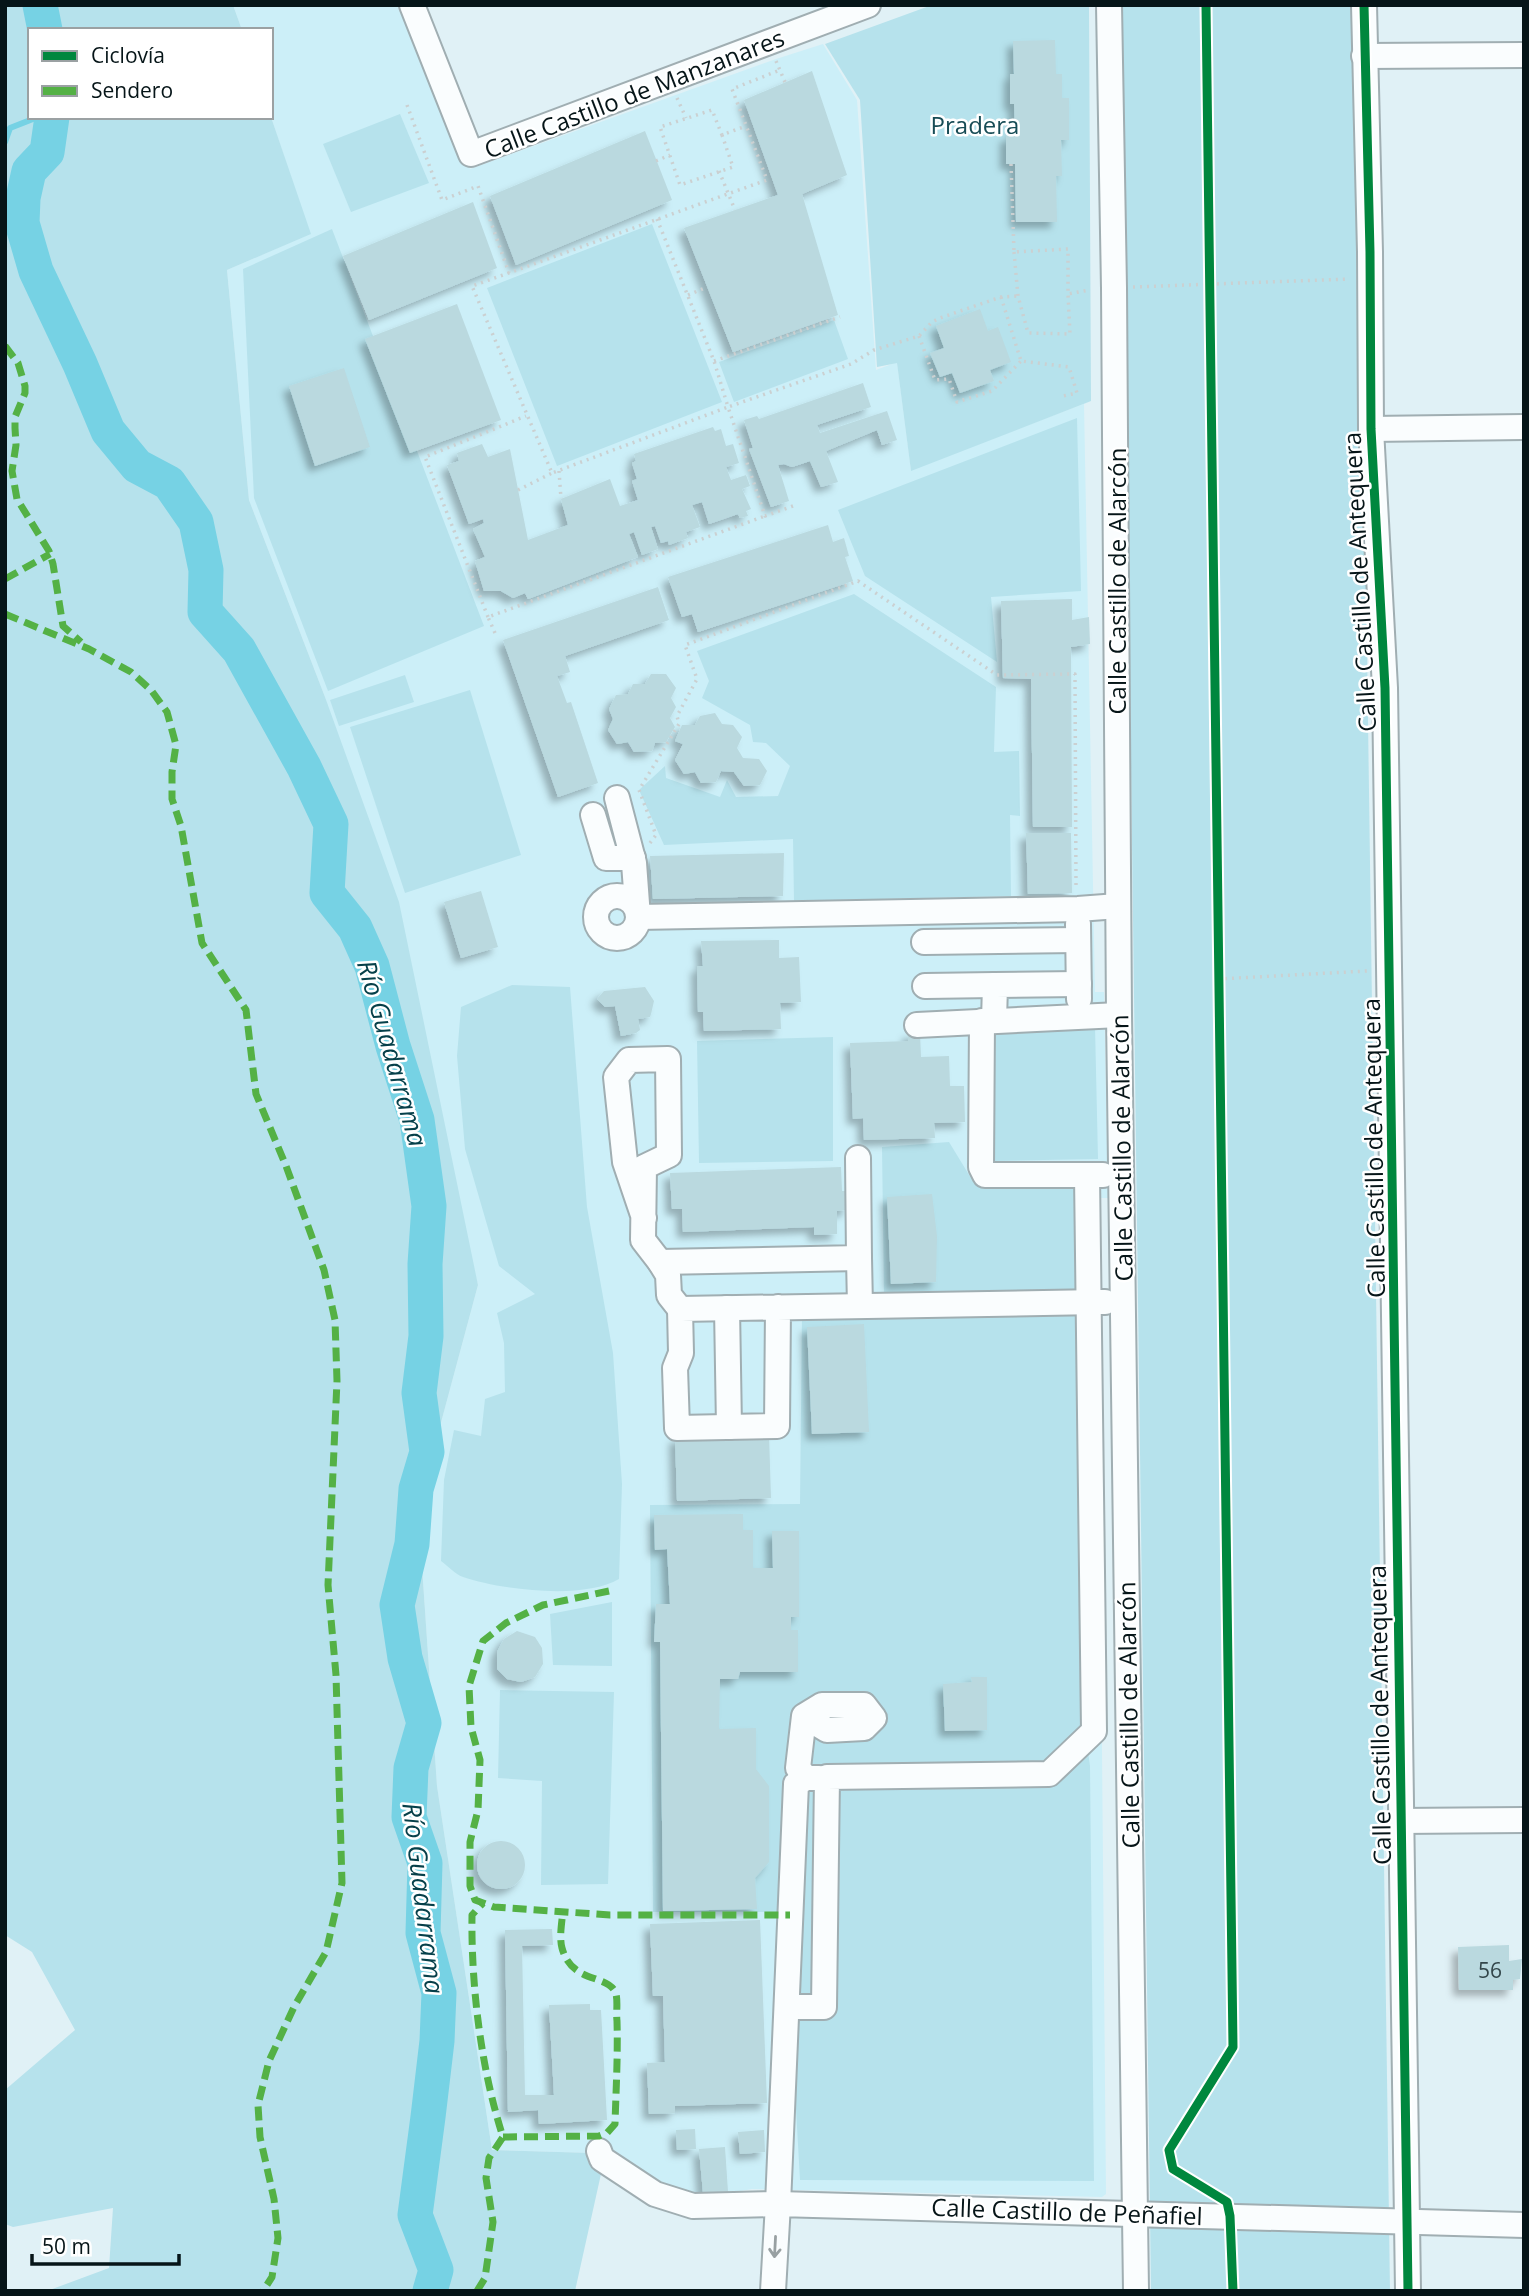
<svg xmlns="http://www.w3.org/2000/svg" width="1529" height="2296" font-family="'Open Sans',sans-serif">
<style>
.built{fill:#cceff8}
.green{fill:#b6e2ec}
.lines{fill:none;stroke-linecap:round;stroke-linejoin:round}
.stream{stroke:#76d2e4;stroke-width:6}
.river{stroke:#76d2e4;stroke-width:35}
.building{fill:#bad9df;filter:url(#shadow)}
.minor-casing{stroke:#a0aeb2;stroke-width:28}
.path{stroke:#cbd0d1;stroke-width:3.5;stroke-dasharray:2 5;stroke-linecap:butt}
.minor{stroke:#fafdfe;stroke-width:24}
.quiet{stroke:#54b145;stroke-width:7;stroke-dasharray:14 7;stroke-linecap:butt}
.cycleway-casing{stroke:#fff;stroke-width:13}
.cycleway{stroke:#00873e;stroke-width:9}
.oneway{stroke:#98a0a2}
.labels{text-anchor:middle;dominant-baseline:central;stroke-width:5;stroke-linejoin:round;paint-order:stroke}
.number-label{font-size:21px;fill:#33464a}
.street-label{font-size:24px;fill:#061518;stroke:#fff}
.park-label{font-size:24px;fill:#174c56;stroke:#fff}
.water-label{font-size:26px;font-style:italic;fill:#06404a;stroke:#fff}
</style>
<defs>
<filter id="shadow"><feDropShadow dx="-6" dy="6" stdDeviation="3.5" flood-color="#0004"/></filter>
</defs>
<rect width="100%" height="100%" fill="#e0f1f6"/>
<path class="built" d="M233 5H397L470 169 776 59 823 44 857 100 876 370 897 362 911 470 1091 401 1084 404 1095 992H1104L1108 1198H1097L1106 2194 1102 2197 752 2189 735 2192 732 2198 699 2199 695 2194 677 2191 592 2153 492 2150 437 1786 418 1508 478 1285 325 697 249 500 227 270 310 234 271 117V30H242Z"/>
<g class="green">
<path d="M5 5H233L242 30H30V117H271L311 234 227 270 249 500 325 697 399 902 478 1285 418 1508 437 1786 492 2150 592 2153 607 2147 575 2291H47L109 2268 113 2208 13 2227 5 2224V2090L75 2030 32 1952 5 1935Z"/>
<path d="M932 5H1089L1091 401 911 471 897 363 877 367 860 100 825 44Z"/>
<path d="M1121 5H1358L1390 2291H1151Z"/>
<path d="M400 114 429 183 351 212 323 144Z"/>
<path d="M652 224 722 402 557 466 487 288Z"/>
<path d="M332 229 484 626 328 691 254 498 243 269Z"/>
<path d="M834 320 848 359 734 402 719 362Z"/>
<path d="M1077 418 1081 591 991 597 997 662 865 576 838 510Z"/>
<path d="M854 594 996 687 994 752 1019 751 1020 816 1010 815 1011 896 794 901 793 839 664 845 639 790 665 766 666 778 720 797 727 780 736 797 778 796 790 766 766 743 753 742 750 725 702 698 709 681 697 651Z"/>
<path d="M405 675 414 702 339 726 330 700Z"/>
<path d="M470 690 521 855 405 893 350 727Z"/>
<path d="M512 985 570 987 587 1207 613 1353 622 1484 619 1579C584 1600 501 1590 463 1577 455 1574 448 1566 441 1561L444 1480 454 1430 481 1436 485 1399 505 1392 504 1343 497 1313 535 1294 499 1266 465 1149 457 1056 461 1007Z"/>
<path d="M1095 1026 1098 1159 995 1161 989 1157 993 1030Z"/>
<path d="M833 1037V1161L699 1163 697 1041Z"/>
<path d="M949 1142 974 1183H1080L1078 1293 884 1295 882 1147Z"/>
<path d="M1082 1311 1085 1730 1090 1766 1094 2181 800 2180 793 2056 796 1912H653L650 1505 800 1504 802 1313Z"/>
<path d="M612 1602V1666L553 1665 550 1614Z"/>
<path d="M500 1690 614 1692 608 1884 541 1885 542 1781 498 1778Z"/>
</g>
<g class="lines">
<path class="stream" d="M5 142 10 128 38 117"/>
<g class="river">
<path d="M40 5 45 30"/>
<path d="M52 117 47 152 29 171 23 198 22 223 36 271 80 364 108 431 137 466 169 483 196 522 206 570 205 612 239 650 304 767 331 824 327 893 355 928 372 966 393 1046 417 1120 429 1206 425 1264 426 1336 419 1393 427 1452 416 1489 412 1544 397 1605 405 1658 424 1723 411 1768 409 1817 425 1863 423 1933 439 1993 437 2041 428 2117 415 2215 436 2270 430 2291"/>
</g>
</g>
<g class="building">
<path d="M1055 40 1056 74H1062V98H1069V140H1061L1062 176H1056L1057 222H1016L1015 164H1006V136L1015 135 1014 104H1010V74H1014L1013 41Z"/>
<path d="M812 71 847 175 802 194 838 315 733 352 684 228 778 195 744 100Z"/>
<path d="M645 131 672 200 516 265 490 196Z"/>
<path d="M473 202 497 268 369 320 343 256Z"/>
<path d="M457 304 501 420 410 453 365 339Z"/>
<path d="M980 309 988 331 998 327 1011 362 990 370 994 381 960 393 952 373 940 377 930 353 944 348 936 326Z"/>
<path d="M344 368 370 447 315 466 289 386Z"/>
<path d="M863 383 871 407 817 425 820 433 887 411 897 440 882 445 877 430 826 451 838 482 821 487 810 461 792 467 784 464 778 465 789 501 771 507 749 449 753 448 744 420 757 416 759 419Z"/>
<path d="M713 427 715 431 721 429 726 446 733 444 739 463 726 467 731 480 746 475 750 486 742 489 751 509 746 511 748 516 740 518 738 514 709 524 702 502 692 505 700 527 686 532 688 538 669 545 668 541 661 543 655 526 651 527 658 549 642 555 634 532 629 534 638 557 528 599 525 593 513 598 501 591H484L475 561 485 557 473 529 484 523 483 519 469 524 447 465 459 461 457 453 482 444 488 457 510 449 528 540 568 525 561 499 610 479 620 506 638 500 632 481 637 479 632 463 636 461 634 454Z"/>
<path d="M828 525 833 542 844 538 849 556 845 557 853 581 698 632 692 614 682 617 668 577Z"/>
<path d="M658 587 669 620 565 656 570 672 557 676 567 703 571 702 598 783 558 797 503 640Z"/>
<path d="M1072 599V620L1089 617 1090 644 1071 647 1072 827H1033L1031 679 1003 678 1001 601Z"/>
<path d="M651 674H666L676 688 671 698 676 707 670 718 675 727 666 742 655 743 652 751 634 752 628 742 617 744 608 730 613 719 609 709 616 695 628 694 633 684H645Z"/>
<path d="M715 713 722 724 733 725 742 737 737 748 743 758 759 759 767 771 760 785 744 786 734 772 721 771 716 782 701 783 695 772 684 774 675 760 683 744 675 741 682 725H695L700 716Z"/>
<path d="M1026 833H1071L1072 893 1028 894Z"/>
<path d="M784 853 783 896 653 899 650 856Z"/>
<path d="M481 891 498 947 461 958 444 902Z"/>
<path d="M779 940V958L799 957 801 1002 780 1003 781 1029 704 1031 703 1012H698L697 966H703L701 941Z"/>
<path d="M645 987 654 1001 651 1014 650 1017 638 1019 640 1030 636 1033 621 1036 615 1006 605 1007 597 999 604 991Z"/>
<path d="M908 1033H920L921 1057 949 1056 950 1086H964L965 1122 934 1123 935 1138 864 1140 863 1118 853 1119 850 1043 908 1041Z"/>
<path d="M841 1167 842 1191H848V1210L837 1211V1234L814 1235V1227L683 1232 682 1209H672L670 1173Z"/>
<path d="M932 1194 937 1236 936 1282 891 1284 887 1197Z"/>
<path d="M864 1324 869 1432 812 1434 807 1327Z"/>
<path d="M769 1435 771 1498 677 1501 675 1437Z"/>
<path d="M743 1514V1530H753V1568H773L772 1531H799V1617H791V1630H798V1672H740L738 1679H720L719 1729 756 1728V1769L769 1786V1862L755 1878 757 1909 663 1911 660 1642H654L656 1604H670L667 1549 655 1550 654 1515Z"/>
<path d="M517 1631 535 1637 542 1648 543 1664 535 1677 521 1682 507 1679 497 1669V1652L504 1639Z"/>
<path d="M971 1677H987V1730L945 1731 943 1684 972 1682Z"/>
<circle cx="501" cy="1865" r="24"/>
<path d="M760 1920 767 2103 675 2106V2113L649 2114 647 2063 665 2062 663 1996H653L650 1924Z"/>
<path d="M552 1929 553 1945 522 1946 525 2095H554L549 2005 590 2004V2010H601L607 2120 539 2124 538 2110 508 2112 505 1930Z"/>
<path d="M1509 1945V1961L1522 1959 1520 1979 1513 1980V1990H1459L1458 1947Z"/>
<path d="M695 2129 696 2149 677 2150 676 2130Z"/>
<path d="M764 2130 765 2152 740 2154 738 2132Z"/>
<path d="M725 2147 728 2192 703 2193 699 2149Z"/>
</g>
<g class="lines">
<defs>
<g id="minor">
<path d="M412 5 471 154 868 5"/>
<path d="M1109 5 1114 288 1119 1015 1136 2291"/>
<path d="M1364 5 1370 252 1371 429 1385 688 1408 2291"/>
<path d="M1364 56 1524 55"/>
<path d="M1371 429 1524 427"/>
<path d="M617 798 634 863 638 917 1078 909 1118 906"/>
<path d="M593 815 606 858H633"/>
<circle cx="617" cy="917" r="21"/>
<path d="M1078 924 1079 999"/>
<path d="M924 942 1078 940"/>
<path d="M925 986 995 985"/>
<path d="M982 1021 981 1167 985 1175H1103"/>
<path d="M994 1021 995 985 1079 984"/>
<path d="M917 1025 1119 1015"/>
<path d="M644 1218 625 1162 616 1077 629 1060 668 1059 669 1155 644 1167 643 1240 660 1262 859 1258 858 1158"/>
<path d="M859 1258 860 1306"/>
<path d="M660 1262 668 1275 669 1295 680 1309"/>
<path d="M778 1307 777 1426 677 1428 675 1368 681 1353 680 1309C821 1306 963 1303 1105 1302"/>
<path d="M727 1308 729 1427"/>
<path d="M804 1716 822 1705H864L874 1718 864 1728 827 1730 804 1716 798 1768 806 1778H819"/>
<path d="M1399 1821 1524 1820"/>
<path d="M787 2007H824L827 1777 1049 1774 1094 1731 1087 1175"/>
<path d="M599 2151 602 2159 655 2194 693 2206 778 2204 796 1784 806 1778"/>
<path d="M773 2291 778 2204 1524 2225"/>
</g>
</defs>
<use href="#minor" class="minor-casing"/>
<g class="path">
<path d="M1206 5 1233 2047 1169 2150 1173 2169 1214 2194"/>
<path d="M776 61 785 82"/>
<path d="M677 98 686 118"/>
<path d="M407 105 442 200 478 186 509 273"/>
<path d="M1010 129 1011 135"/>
<path d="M722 135 733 167 680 185 660 127 712 110 722 135 746 126"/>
<path d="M656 161 670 155"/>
<path d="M1011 164 1014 252 1068 249V294L1089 290"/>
<path d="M719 171 735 210"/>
<path d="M657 219 714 361 728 407 552 473 472 286C571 251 668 215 767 180L732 89 780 70"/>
<path d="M1014 252 1018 296 1028 333 1070 334 1068 294"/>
<path d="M1133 287 1349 279"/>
<path d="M688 295 707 287"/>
<path d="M1001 297 1021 361 1069 367 1077 393 1063 396"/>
<path d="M919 336 935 380 949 379 957 402 992 391 1021 361"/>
<path d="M714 361 840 317"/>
<path d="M559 471 561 499"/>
<path d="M518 490 552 473"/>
<path d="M793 506 765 516 728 407 851 364 874 350 919 336 932 322 940 318 1001 297 1018 296"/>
<path d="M488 617 425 457 526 416"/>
<path d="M495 633 488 617 765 516"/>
<path d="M650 843 656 835 639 790 679 724 677 716 697 679 685 645 858 581 997 675 1075 674 1076 888"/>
<path d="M1218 979 1367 971"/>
<path d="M1231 2236 1233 2291"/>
</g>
<use href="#minor" class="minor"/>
<g class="quiet">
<path d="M5 346 18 363 25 386V393L15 417V428L16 445 12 471 17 499 49 551 53 564 63 626 81 642"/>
<path d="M5 579 50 554"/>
<path d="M5 614 89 649 131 672 151 690 167 712 176 745 172 772V799L181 826 202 943 246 1010 256 1094 286 1166 324 1270 335 1320 337 1381 328 1585 336 1675 342 1883 326 1952 294 2007 269 2061 258 2105 260 2137 274 2199 278 2238 272 2277 263 2291"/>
<path d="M609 1591 543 1605 506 1623 483 1641 469 1686 471 1727 480 1760 478 1810 470 1842V1886L475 1900 494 1907 610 1915H790"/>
<path d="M503 2137 599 2136 607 2133 615 2124C616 2090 618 2055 617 2021 616 2013 618 2002 616 1994 609 1973 572 1985 562 1948 559 1937 562 1922 563 1910"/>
<path d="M477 2291 485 2278 493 2222 486 2178 489 2158 503 2137C481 2069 471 1986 472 1915L483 1903"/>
</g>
<defs>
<g id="cycleway">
<path d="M1206 5 1233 2047 1169 2150 1173 2169 1227 2202 1230 2216 1233 2291"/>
<path d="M1364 5 1370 252 1371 429 1385 688 1408 2291"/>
</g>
</defs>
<use href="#cycleway" class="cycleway-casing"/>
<use href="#cycleway" class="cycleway"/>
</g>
<defs><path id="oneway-shaft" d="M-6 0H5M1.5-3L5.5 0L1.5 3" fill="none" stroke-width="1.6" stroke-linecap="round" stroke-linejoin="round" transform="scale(1.75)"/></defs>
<use class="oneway" href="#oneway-shaft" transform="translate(775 2247) rotate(93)"/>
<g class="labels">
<g class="number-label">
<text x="1490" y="1970">56</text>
</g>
<g class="street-label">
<text transform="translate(634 93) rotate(-21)">Calle Castillo de Manzanares</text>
<text transform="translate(1116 581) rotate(-90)">Calle Castillo de Alarcón</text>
<text transform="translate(1359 582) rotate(-93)">Calle Castillo de Antequera</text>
<text transform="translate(1121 1148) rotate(-91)">Calle Castillo de Alarcón</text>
<text transform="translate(1373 1148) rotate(-91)">Calle Castillo de Antequera</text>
<text transform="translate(1128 1715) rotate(-91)">Calle Castillo de Alarcón</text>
<text transform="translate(1379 1715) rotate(-91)">Calle Castillo de Antequera</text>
<text transform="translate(1067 2211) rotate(2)">Calle Castillo de Peñafiel</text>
</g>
<g class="park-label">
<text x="975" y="124">Pradera</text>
</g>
<g class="water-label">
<text transform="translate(393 1053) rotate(74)">Río Guadarrama</text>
<text transform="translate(424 1898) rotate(83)">Río Guadarrama</text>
</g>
</g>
<rect width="1529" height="2296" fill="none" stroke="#061518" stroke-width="14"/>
<rect x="28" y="28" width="245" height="91" fill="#ffffff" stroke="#9ba1a3" stroke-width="2"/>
<rect x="42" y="51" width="35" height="10" fill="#00873e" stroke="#9ba1a3" stroke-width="2"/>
<text x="91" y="63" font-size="21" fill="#061518">Ciclovía</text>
<rect x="42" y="86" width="35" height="10" fill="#54b145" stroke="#9ba1a3" stroke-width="2"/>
<text x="91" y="98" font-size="21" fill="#061518">Sendero</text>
<path d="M32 2254v10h147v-10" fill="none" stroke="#061518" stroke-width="3.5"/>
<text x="42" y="2254" font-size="21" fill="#061518" stroke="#ffffff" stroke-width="5" paint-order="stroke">50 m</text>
</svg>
